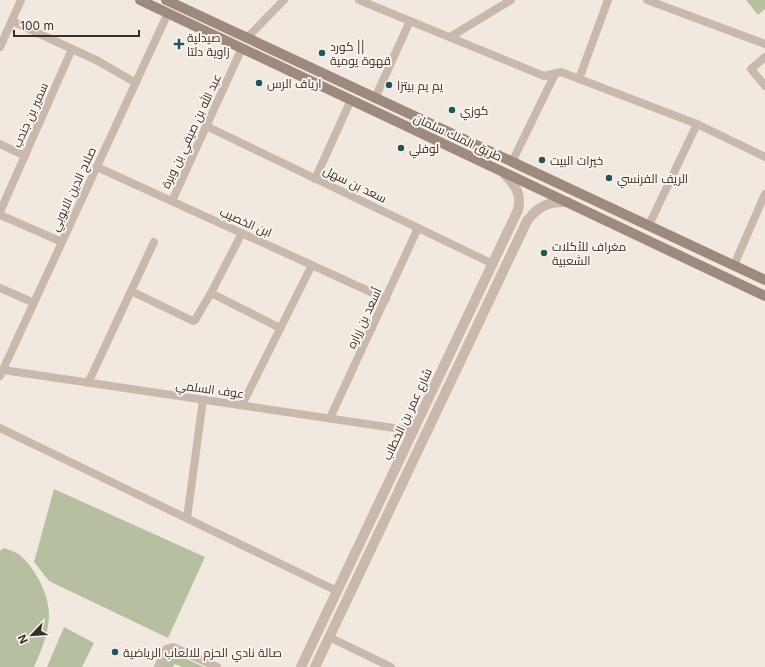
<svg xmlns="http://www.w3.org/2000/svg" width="765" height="667" font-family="Inter,Cairo,sans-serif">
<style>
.green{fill:#b6c0a0}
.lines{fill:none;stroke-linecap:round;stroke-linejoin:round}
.minor{stroke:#c9b9ac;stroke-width:8}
.tertiary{stroke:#c9b9ac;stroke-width:10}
.secondary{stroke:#9d897e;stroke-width:10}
.poi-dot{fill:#235457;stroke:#f9f3ec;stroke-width:1.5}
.labels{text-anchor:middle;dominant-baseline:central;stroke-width:4;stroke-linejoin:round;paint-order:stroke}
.poi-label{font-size:12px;fill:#382f2b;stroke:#f9f3ec;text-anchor:start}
.street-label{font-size:12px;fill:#382f2b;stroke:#f9f3ec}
</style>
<rect width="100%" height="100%" fill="#f1e9e0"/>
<g class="green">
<path d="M746 0H765V9L758 15Z"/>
<path d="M54 489 205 557 168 638 49 581 34 562Z"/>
<path d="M4 548C9 550 17 552 21 556 36 570 50 596 49 617 48 635 41 651 34 667H0V551Z"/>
<path d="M64 627 94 643 82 667H47Z"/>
<path d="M167 650 204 667H182L175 664 173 667H159Z"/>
</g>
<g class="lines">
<g class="minor">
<path d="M359 0 544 76 561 72 697 124 765 157"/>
<path d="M647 0 765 44"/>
<path d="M12 21 98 61 136 83"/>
<path d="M450 37 511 0"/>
<path d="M247 38 284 0"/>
<path d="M0 47 21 0"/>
<path d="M765 57 751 69 765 86"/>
<path d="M579 79 608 0"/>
<path d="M375 98 410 21"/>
<path d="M206 126 493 264"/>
<path d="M0 144 25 156"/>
<path d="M512 162 555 74"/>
<path d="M97 167 386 299"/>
<path d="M315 179 351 100"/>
<path d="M172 201 242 48"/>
<path d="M0 212 72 49"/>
<path d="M0 215 62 242"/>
<path d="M649 225 697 124"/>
<path d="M242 233 211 293 280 328"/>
<path d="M734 265 765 194"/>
<path d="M0 288 34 303"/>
<path d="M131 291 193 321 195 320 211 293"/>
<path d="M3 370 414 431"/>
<path d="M0 376 168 13"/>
<path d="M88 383 154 242"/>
<path d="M242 405 312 265"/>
<path d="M330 418 418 228"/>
<path d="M0 428 337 591"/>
<path d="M187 518 203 400"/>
<path d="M329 637 391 667"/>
<path d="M158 667 166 649 173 647 217 667"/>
</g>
<g class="tertiary">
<path d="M301 667 518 210C522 194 515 185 504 173"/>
<path d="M315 667 527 221C538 206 549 201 568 202"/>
</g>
<g class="secondary">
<path d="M140 0 765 296"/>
<path d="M166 0 765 280"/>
</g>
</g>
<g class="poi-dot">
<path d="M177 38h4v4h4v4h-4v4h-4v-4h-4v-4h4z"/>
<circle cx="322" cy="53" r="4"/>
<circle cx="259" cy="83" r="4"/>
<circle cx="389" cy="85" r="4"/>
<circle cx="452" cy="110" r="4"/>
<circle cx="401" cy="148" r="4"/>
<circle cx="542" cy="160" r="4"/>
<circle cx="609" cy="178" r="4"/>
<circle cx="544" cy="253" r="4"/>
<circle cx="115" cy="652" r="4"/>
</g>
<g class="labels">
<g class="poi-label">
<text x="187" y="37">صيدلية<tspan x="187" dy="14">زاوية دلتا</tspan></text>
<text x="330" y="46">كورد ||<tspan x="330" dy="14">قهوة يومية</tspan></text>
<text x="267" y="83">ارياف الرس</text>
<text x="397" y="85">يم يم بيتزا</text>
<text x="460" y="110">كوزي</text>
<text x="409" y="148">لوفلي</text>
<text x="550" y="160">خيرات البيت</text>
<text x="617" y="178">الريف الفرنسي</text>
<text x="552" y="246">مغراف للأكلات<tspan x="552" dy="14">الشعبية</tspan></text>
<text x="123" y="652">صالة نادي الحزم للالعاب الرياضية</text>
</g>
<g class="street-label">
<text transform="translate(30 115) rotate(-66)">سمير بن جندب</text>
<text transform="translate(191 131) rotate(-65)">عبد الله بن صيفي بن وبرة</text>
<text transform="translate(458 137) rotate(25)">طريق الملك سلمان</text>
<text transform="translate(355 184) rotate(26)">سعد بن سهل</text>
<text transform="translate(73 189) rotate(-65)">صلاح الدين الايوبي</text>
<text transform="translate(246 222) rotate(24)">ابن الخصيب</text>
<text transform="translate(364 318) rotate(-65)">أسعد بن زراره</text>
<text transform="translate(210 389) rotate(8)">عوف السلمي</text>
<text transform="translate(407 414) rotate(-65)">شارع عمر بن الخطاب</text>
</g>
</g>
<g transform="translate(32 635) rotate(245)" stroke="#f9f3ec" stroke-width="3" paint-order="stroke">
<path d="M0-3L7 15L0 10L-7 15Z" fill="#382f2b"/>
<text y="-6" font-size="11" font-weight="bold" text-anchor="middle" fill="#382f2b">N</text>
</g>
<path d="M14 30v6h125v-6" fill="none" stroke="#382f2b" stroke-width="2"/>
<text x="20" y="30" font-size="12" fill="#382f2b" stroke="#f9f3ec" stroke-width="3" paint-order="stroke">100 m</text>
</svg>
